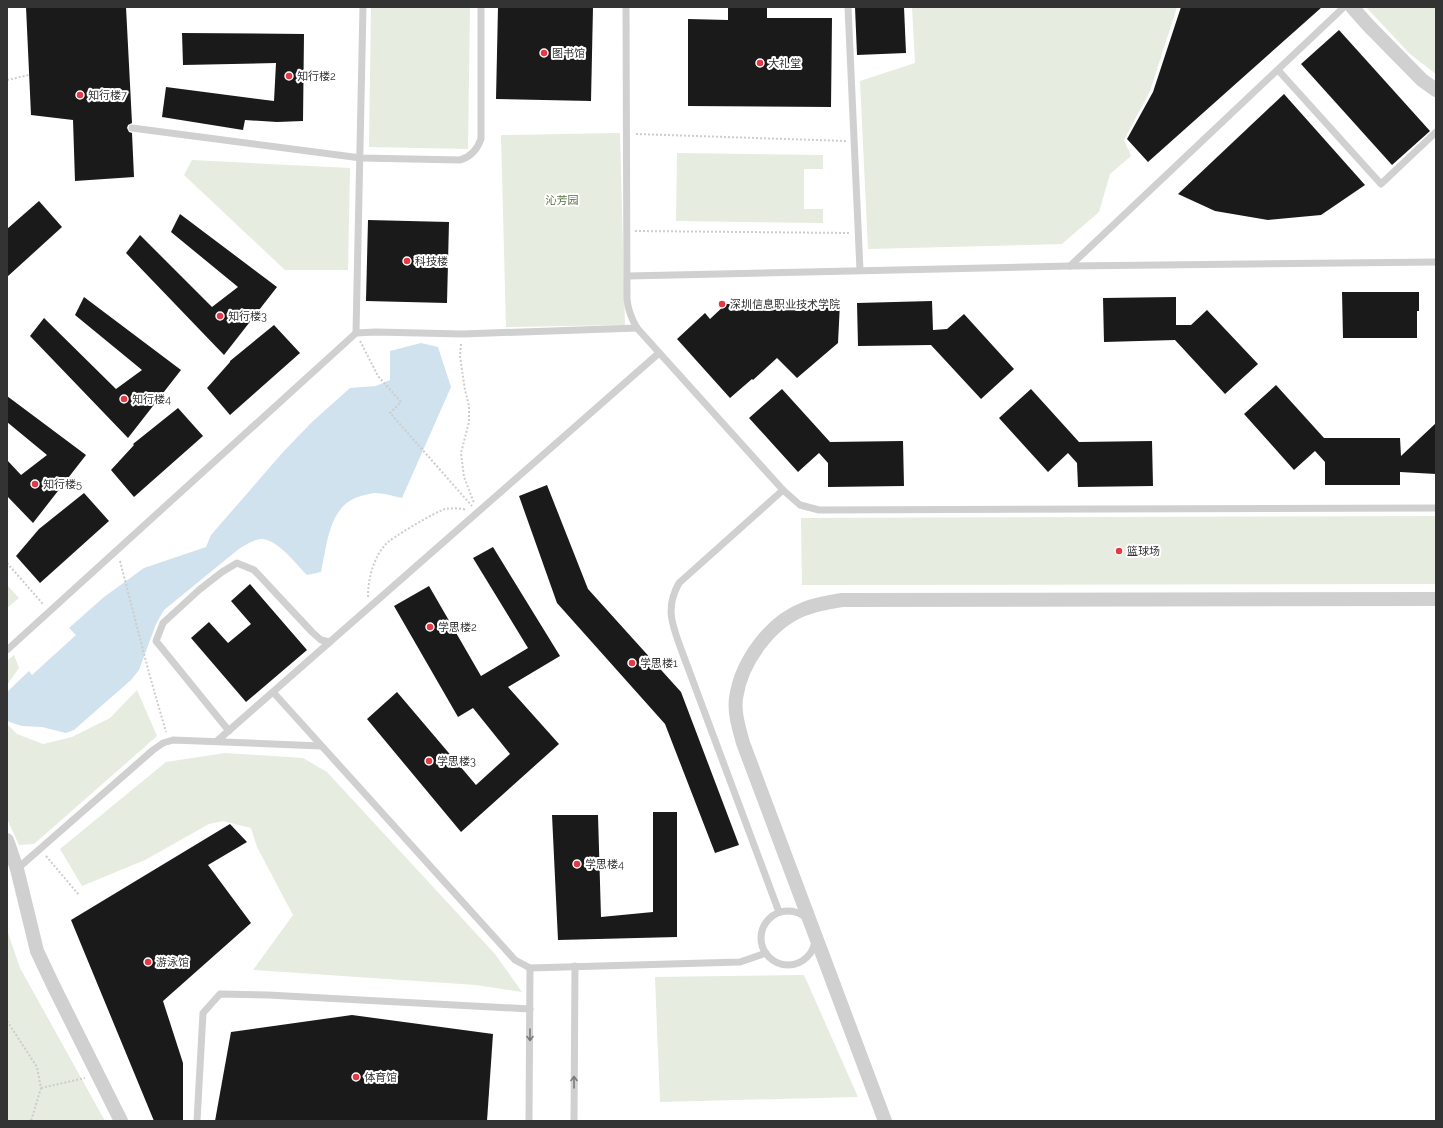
<svg xmlns="http://www.w3.org/2000/svg" width="1443" height="1128" font-family="Raleway,'Noto Sans SC',sans-serif">
<style>
.green{fill:#e6ecdf}
.water{fill:#cfe2ee}
.building{fill:#1a1a1a}
.lines{fill:none;stroke-linecap:round;stroke-linejoin:round}
.path{stroke:#cdcdcd;stroke-width:2;stroke-dasharray:2 2;stroke-linecap:butt}
.service{stroke:#d0d0d0;stroke-width:7}
.minor{stroke:#d0d0d0;stroke-width:14}
.oneway{stroke:#7a7a7a}
.poi-dot{fill:#e63946;stroke:#fff;stroke-width:1.5}
.labels{text-anchor:middle;dominant-baseline:central;stroke-width:4;stroke-linejoin:round;paint-order:stroke}
.poi-label{font-size:11px;fill:#333;stroke:#fff;text-anchor:start}
.park-label{font-size:11px;fill:#56703f;stroke:#fff}
</style>
<rect width="100%" height="100%" fill="#fff"/>
<g class="green">
<path d="M371 7H470L468 149 369 147Z"/>
<path d="M912 7H1177L1150 91 1124 140 1131 156 1110 174 1099 212 1062 244 868 249 860 81 915 63Z"/>
<path d="M1366 7H1436V74L1410 54Z"/>
<path d="M620 133 625 325 506 327 501 135Z"/>
<path d="M677 153 823 155V169H804V209H823V223L676 221Z"/>
<path d="M192 160 350 168 348 270H285L184 175Z"/>
<path d="M1436 516V584L802 585 801 518Z"/>
<path d="M7 585 19 598 7 608Z"/>
<path d="M14 655 19 668 7 685V661Z"/>
<path d="M137 690 157 736 34 844 19 845 7 819V724L17 734 43 744 72 737 110 718Z"/>
<path d="M225 753 303 758 327 772 495 954 522 992 476 985 253 970 293 915 257 847 251 828 223 821 209 824 145 860 82 886 60 849 166 762Z"/>
<path d="M7 930 20 968 105 1121H7Z"/>
<path d="M804 975 858 1097 660 1102 655 977Z"/>
</g>
<path class="water" d="M421 343 438 347 451 387 402 498C393 496 383 493 375 493 372 493 368 494 365 495 329 502 328 541 321 572L307 575C296 564 277 538 260 539 253 540 246 545 240 548L164 610 156 624 139 670 131 680 74 730 66 733 42 727 22 726 7 721V692L29 671 32 675 76 635 69 628 104 597 144 568 206 547 211 535 284 451 312 422 350 388 376 386 390 380V351Z"/>
<g class="building">
<path d="M26 7H126L132 123 128 125 127 128 129 132 132 133 134 177 75 181 73 120 31 115Z"/>
<path d="M498 7H593L591 101 496 99Z"/>
<path d="M728 7H767V18H832L831 107 688 106V19L728 20Z"/>
<path d="M855 7H904L906 53 857 55Z"/>
<path d="M1181 7H1322L1148 162 1127 139 1153 92Z"/>
<path d="M1339 30 1430 131 1392 165 1301 64Z"/>
<path d="M182 33 304 34 303 121 277 122 245 120 243 130 162 117 166 87 274 101 276 63 183 65Z"/>
<path d="M1284 94 1365 185 1321 215 1268 220 1215 211 1178 194Z"/>
<path d="M39 201 62 227 7 277V229Z"/>
<path d="M180 214 277 287 224 355 126 253 140 235 212 307 238 287 171 232Z"/>
<path d="M368 220 449 222 447 303 366 301Z"/>
<path d="M1342 292H1419V311H1417V338H1343Z"/>
<path d="M84 297 181 370 128 438 30 336 44 318 116 389 142 370 75 315Z"/>
<path d="M1176 297V325H1191L1207 310 1258 364 1225 394 1175 340 1104 342 1103 298Z"/>
<path d="M932 301 933 330 947 329 964 314 1014 369 981 399 931 345 858 346 857 303Z"/>
<path d="M840 303 838 343 797 378 777 358 753 380 752 379 730 398 677 339 705 313 710 319 726 304Z"/>
<path d="M274 325 300 353 230 415 207 388 230 362V361Z"/>
<path d="M1276 385 1324 438H1400L1401 456 1436 423V474L1400 472V485H1325V462L1315 451 1294 470 1244 414Z"/>
<path d="M782 389 830 442 903 441 904 486 828 487V463L819 453 798 472 749 418Z"/>
<path d="M1031 389 1079 442 1152 441 1153 486 1078 487 1077 463 1068 453 1048 472 999 418Z"/>
<path d="M7 396 86 455 33 523 7 496V460L21 475 47 455 7 422Z"/>
<path d="M178 408 203 436 134 497 111 470 134 445 133 444Z"/>
<path d="M547 485 588 589 681 692 739 845 715 853 665 724 557 603 519 496Z"/>
<path d="M84 493 109 521 40 583 16 556 39 529Z"/>
<path d="M493 547 560 656 508 687 559 744 461 832 367 719 397 692 476 785 510 754 473 708 458 717 394 606 429 586 481 676 528 648 473 558Z"/>
<path d="M250 584 307 650 246 702 191 638 209 622 228 643 251 624 231 601Z"/>
<path d="M653 812H677V937L558 940 552 815H598L601 917 653 912Z"/>
<path d="M230 824 247 842 208 865 251 923 163 1001 183 1063V1121H154L71 920Z"/>
<path d="M352 1015 493 1034 487 1121H215L231 1032Z"/>
</g>
<g class="lines">
<g class="path">
<path d="M7 80 29 75"/>
<path d="M636 134 846 141"/>
<path d="M635 231 849 233"/>
<path d="M360 341 378 376 401 402 390 413 472 506"/>
<path d="M461 344 460 356 465 390 469 406V422L461 453 464 477 474 503"/>
<path d="M120 561 149 673 166 732"/>
<path d="M7 563 43 604"/>
<path d="M368 597C368 579 373 559 385 545 389 539 437 511 445 509 452 508 460 508 467 510"/>
<path d="M46 856 79 895"/>
<path d="M7 1021 37 1067 41 1088 31 1121"/>
<path d="M41 1088 85 1078"/>
</g>
<g class="service">
<path d="M626 7 627 299C628 310 631 318 637 328L783 490 800 505 819 510 1436 508"/>
<path d="M848 7 860 270"/>
<path d="M1278 70 1381 184 1436 132"/>
<path d="M132 128 361 158 460 160C471 157 477 150 481 139V7"/>
<path d="M1070 266 1344 7"/>
<path d="M628 276 1070 266 1436 262"/>
<path d="M356 333 363 7"/>
<path d="M7 650 356 333 376 332 462 334 637 328"/>
<path d="M273 692 515 960 530 968 740 962 766 953"/>
<path d="M229 731 156 641 163 623 199 590 222 572 237 563 254 570 312 632 321 640 330 642"/>
<path d="M217 741 659 353"/>
<path d="M17 869 153 750 163 743 173 740 321 746"/>
<circle cx="788" cy="938" r="27"/>
<path d="M779 912 681 649C672 624 665 608 679 583L783 490"/>
<path d="M197 1121 203 1013 220 994 268 995 530 1009"/>
<path d="M529 1121 530 968"/>
<path d="M574 1121 575 966"/>
</g>
<g class="minor">
<path d="M1352 7 1368 25 1422 80 1436 90"/>
<path d="M7 840 17 869 37 951 54 987 121 1121"/>
<path d="M885 1121 743 743C739 728 734 713 736 698 741 662 770 622 804 609 816 604 829 602 842 600L1436 599"/>
</g>
</g>
<defs><path id="oneway-shaft" d="M-6 0H5M1.5-3L5.5 0L1.5 3" fill="none" stroke-width="1.6" stroke-linecap="round" stroke-linejoin="round"/></defs>
<g class="oneway">
<use href="#oneway-shaft" transform="translate(530 1035) rotate(90)"/>
<use href="#oneway-shaft" transform="translate(574 1082) rotate(-90)"/>
</g>
<g class="poi-dot">
<circle cx="544" cy="53" r="4"/>
<circle cx="760" cy="63" r="4"/>
<circle cx="289" cy="76" r="4"/>
<circle cx="80" cy="95" r="4"/>
<circle cx="407" cy="261" r="4"/>
<circle cx="722" cy="304" r="4"/>
<circle cx="220" cy="316" r="4"/>
<circle cx="124" cy="399" r="4"/>
<circle cx="35" cy="484" r="4"/>
<circle cx="1119" cy="551" r="4"/>
<circle cx="430" cy="627" r="4"/>
<circle cx="632" cy="663" r="4"/>
<circle cx="429" cy="761" r="4"/>
<circle cx="577" cy="864" r="4"/>
<circle cx="148" cy="962" r="4"/>
<circle cx="356" cy="1077" r="4"/>
</g>
<g class="labels">
<g class="poi-label">
<text x="552" y="53">图书馆</text>
<text x="768" y="63">大礼堂</text>
<text x="297" y="76">知行楼2</text>
<text x="88" y="95">知行楼7</text>
<text x="415" y="261">科技楼</text>
<text x="730" y="304">深圳信息职业技术学院</text>
<text x="228" y="316">知行楼3</text>
<text x="132" y="399">知行楼4</text>
<text x="43" y="484">知行楼5</text>
<text x="1127" y="551">篮球场</text>
<text x="438" y="627">学思楼2</text>
<text x="640" y="663">学思楼1</text>
<text x="437" y="761">学思楼3</text>
<text x="585" y="864">学思楼4</text>
<text x="156" y="962">游泳馆</text>
<text x="364" y="1077">体育馆</text>
</g>
<g class="park-label">
<text x="562" y="200">沁芳园</text>
</g>
</g>
<rect width="1443" height="1128" fill="none" stroke="#333333" stroke-width="16"/>
</svg>
